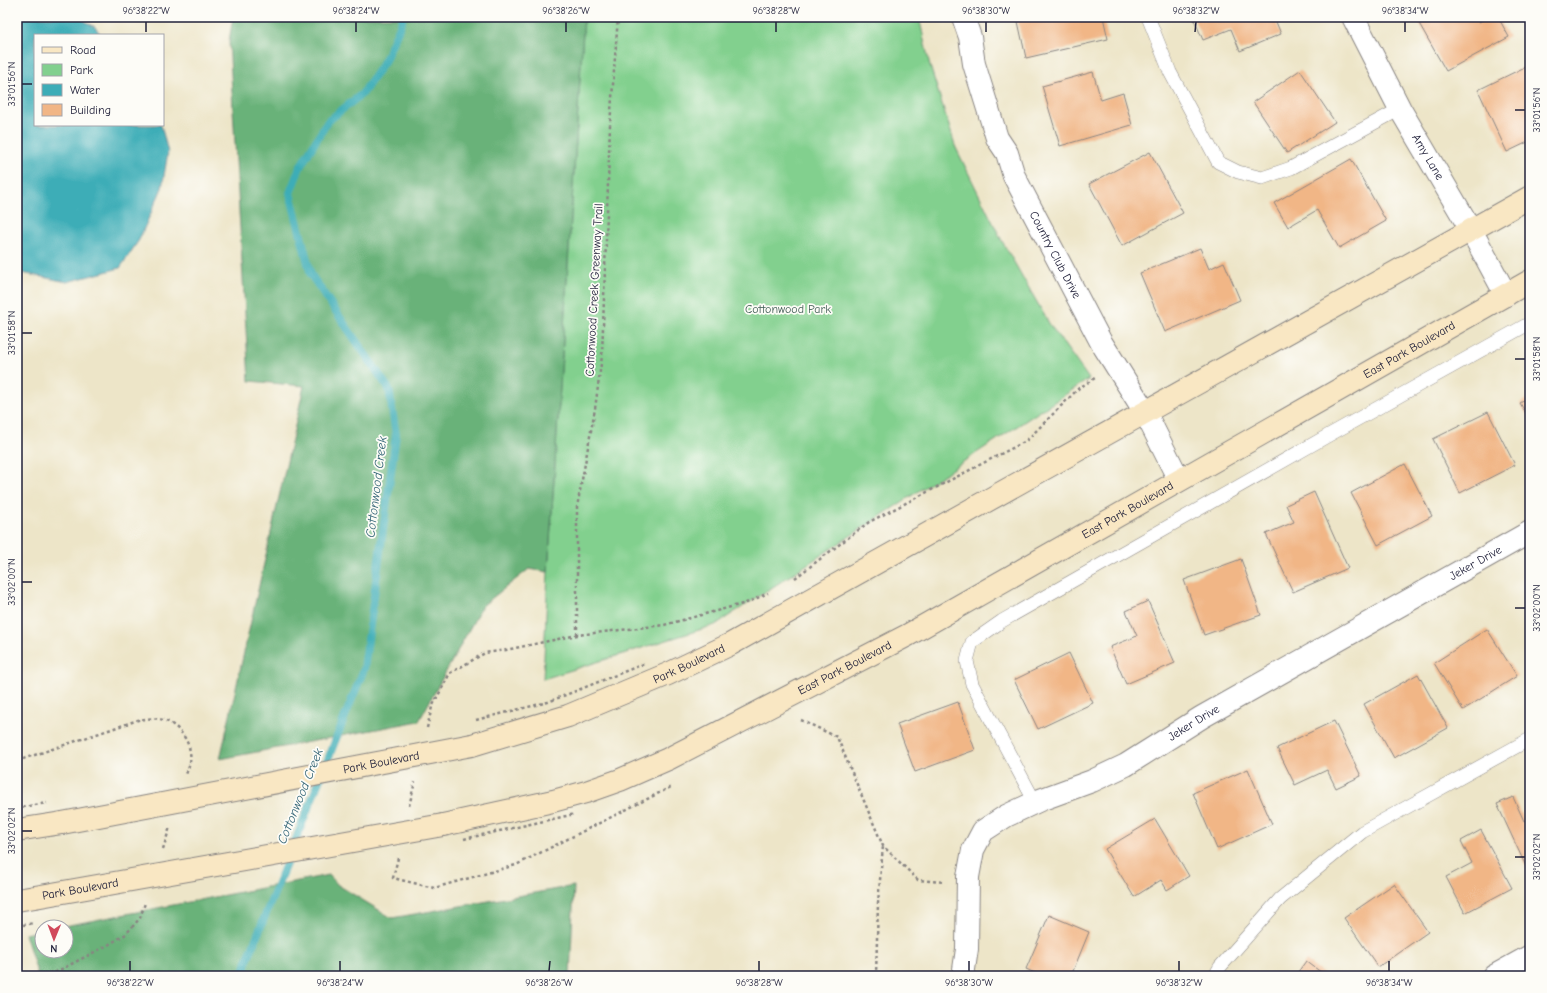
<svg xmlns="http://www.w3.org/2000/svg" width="1547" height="993" font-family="'Comic Neue',sans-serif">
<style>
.green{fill:#82d08e;stroke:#527964}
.forest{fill:#69b279;stroke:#466a5a}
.water{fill:#3dadb7;stroke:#306879}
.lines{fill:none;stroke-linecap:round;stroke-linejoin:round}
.stream{stroke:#3dadb7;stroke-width:8}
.building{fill:#f1b686}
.service-casing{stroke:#888482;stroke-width:14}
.minor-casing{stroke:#888482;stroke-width:24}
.tertiary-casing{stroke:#888482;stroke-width:24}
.secondary-casing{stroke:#888482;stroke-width:24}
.path{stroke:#888482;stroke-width:2.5;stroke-dasharray:3 3;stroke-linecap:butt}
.service{stroke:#fff;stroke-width:13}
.minor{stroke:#fff;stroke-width:22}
.tertiary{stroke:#fff;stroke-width:22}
.secondary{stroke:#f9e7c3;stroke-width:22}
.secondary-bridge-casing{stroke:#888482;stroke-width:24;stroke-linecap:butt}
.path-bridge{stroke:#888482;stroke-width:2.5;stroke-dasharray:3 3;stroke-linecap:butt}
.secondary-bridge{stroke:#f9e7c3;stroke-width:22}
.ticks{fill:none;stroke:#22223b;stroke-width:1.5}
.labels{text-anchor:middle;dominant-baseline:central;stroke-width:3.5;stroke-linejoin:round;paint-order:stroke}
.street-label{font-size:12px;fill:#22223b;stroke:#fdfcf7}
.park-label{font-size:12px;fill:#445f58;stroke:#fdfcf7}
.water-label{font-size:13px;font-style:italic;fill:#2e6173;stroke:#fdfcf7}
.neatline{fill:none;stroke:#22223b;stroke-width:1.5}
.ticks-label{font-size:10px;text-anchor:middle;fill:#22223b}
</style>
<rect width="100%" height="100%" fill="#fdfcf7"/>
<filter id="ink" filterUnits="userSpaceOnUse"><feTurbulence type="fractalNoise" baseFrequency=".025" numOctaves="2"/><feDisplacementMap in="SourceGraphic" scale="8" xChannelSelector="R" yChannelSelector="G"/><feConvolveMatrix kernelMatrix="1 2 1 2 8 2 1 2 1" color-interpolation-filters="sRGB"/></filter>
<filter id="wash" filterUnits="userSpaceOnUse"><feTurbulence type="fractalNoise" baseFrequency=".012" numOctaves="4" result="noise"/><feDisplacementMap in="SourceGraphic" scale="16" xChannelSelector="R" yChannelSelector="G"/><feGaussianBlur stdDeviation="0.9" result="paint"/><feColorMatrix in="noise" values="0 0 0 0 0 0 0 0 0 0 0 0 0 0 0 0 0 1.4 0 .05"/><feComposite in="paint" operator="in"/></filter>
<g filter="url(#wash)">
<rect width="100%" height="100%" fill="#ede5c8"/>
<path class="green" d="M584 17H919L930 66 956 148 1002 241 1050 325 1089 379 715 625 543 679 548 572Z"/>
<g class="forest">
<path d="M233 17H584L548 572 529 569 482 606 419 721 220 759 304 386 249 381 229 41Z"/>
<path d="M329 875 338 885 392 918 574 886 570 976H38L25 934 42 930V951H66V927H59Z"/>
</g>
<path class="water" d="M17 17H78L95 27 101 35H35V125H161L168 152 162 188 139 240 120 268 67 282 17 272Z"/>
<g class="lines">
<path class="stream" d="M243 976 247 961 364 669 396 435 389 389 311 275 290 193 300 167 328 121 363 93 385 60 402 21V17"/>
</g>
<g id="blocks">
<g class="building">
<path d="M1017 17H1103L1108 39 1026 58Z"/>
<path d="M1193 17H1274L1281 34 1240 51 1231 29 1203 40Z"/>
<path d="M1417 17H1477L1479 22 1488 17H1498L1509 37 1446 71 1416 18Z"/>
<path d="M1527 66 1530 72V141L1507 152 1478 90Z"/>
<path d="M1300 70 1335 122 1287 153 1253 102Z"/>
<path d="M1093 72 1101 100 1123 93 1132 125 1060 146 1042 86Z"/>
<path d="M1150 152 1183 213 1122 246 1089 184Z"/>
<path d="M1351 159 1386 221 1339 248 1317 210 1288 227 1274 203Z"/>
<path d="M1200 248 1209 269 1224 262 1240 300 1165 332 1140 273Z"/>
<path d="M1530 397V420L1520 403Z"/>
<path d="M1488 412 1515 465 1460 493 1433 439Z"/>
<path d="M1405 464 1432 516 1378 545 1351 493Z"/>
<path d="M1314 492 1348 568 1293 592 1266 534 1294 522 1286 505Z"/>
<path d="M1241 559 1261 615 1204 635 1184 580Z"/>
<path d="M1148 601 1175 663 1126 684 1110 647 1137 636 1126 611Z"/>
<path d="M1487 629 1517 676 1463 710 1434 663Z"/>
<path d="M1069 653 1093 703 1038 729 1014 680Z"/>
<path d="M1418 674 1448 728 1394 758 1364 704Z"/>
<path d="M958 702 975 750 915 772 897 724Z"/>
<path d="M1334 721 1361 776 1336 788 1327 770 1295 785 1277 748Z"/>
<path d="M1248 769 1272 824 1217 849 1193 793Z"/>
<path d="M1513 797 1524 821 1530 818V875L1497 804Z"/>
<path d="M1155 819 1189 876 1167 890 1161 880 1134 897 1105 849Z"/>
<path d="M1481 830 1512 888 1465 913 1446 877 1472 863 1461 841Z"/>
<path d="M1394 884 1428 932 1378 967 1344 918Z"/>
<path d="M1049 915 1089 932 1071 976H1042L1026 969Z"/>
<path d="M1306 961 1326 976H1295Z"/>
</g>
</g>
</g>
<g filter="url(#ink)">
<use href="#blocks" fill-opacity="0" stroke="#888482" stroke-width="1"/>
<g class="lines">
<defs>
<g id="service">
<path d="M1148 17 1170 72 1218 162 1238 172 1262 178 1291 168 1400 109"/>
<path d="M1035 802 972 684 967 661 972 642 1002 621 1329 435 1530 323"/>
<path d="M1215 976 1220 967 1280 899 1362 832 1530 739"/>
</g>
<g id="minor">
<path id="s1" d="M1353 17 1400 109 1471 230 1506 295"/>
<path id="s2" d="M963 976 967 949 968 877 973 850 983 831 1006 816 1040 800 1092 781 1126 765 1202 717 1530 532"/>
<path d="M1494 976 1530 956"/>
</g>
<g id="tertiary">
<path id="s3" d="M963 17 970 37 974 64 997 138 1007 153 1014 176 1101 342 1145 412 1179 480"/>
</g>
<g id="secondary">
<path id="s4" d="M472 745 568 716 668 674 731 644 1530 197"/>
<path id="s5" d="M443 825 553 801 586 792 620 780 668 759 908 635 1530 281"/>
<path d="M17 830 62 823"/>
<path d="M17 900 35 897"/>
</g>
</defs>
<use href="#service" class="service-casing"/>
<use href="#minor" class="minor-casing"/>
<use href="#tertiary" class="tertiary-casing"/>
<use href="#secondary" class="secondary-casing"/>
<g class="path">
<path d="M795 578 869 522 1026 441 1079 388 1095 378"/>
<path d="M577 635V507L595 409 602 356 610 125 618 17"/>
<path d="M801 720 837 737 883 846 918 880 944 882"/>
<path d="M427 728 432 707 450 673 485 653 506 650 577 635 664 625 746 603 768 593"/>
<path d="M17 761 138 720C146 719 155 717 163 720 180 725 193 745 190 762 189 766 187 771 186 775"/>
<path d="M409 806 415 782"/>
<path d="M163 849 170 827"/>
<path d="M398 858 393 878 434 888 516 865 673 786"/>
<path d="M31 976 56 972 108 945 126 934 140 918 145 903"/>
<path d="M876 976 878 903 883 846"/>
</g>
<use href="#service" class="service"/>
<use href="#minor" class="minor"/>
<use href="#tertiary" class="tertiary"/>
<use href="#secondary" class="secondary"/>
<defs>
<g id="secondary-bridge">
<path id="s6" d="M62 823 472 745"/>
<path id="s7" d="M35 897 443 825"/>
</g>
</defs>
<use href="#secondary-bridge" class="secondary-bridge-casing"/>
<g class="path-bridge">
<path d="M476 720 548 702 646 663"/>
<path d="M17 808 47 803"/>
<path d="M464 839 575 814"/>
<path d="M17 926 34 923"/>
</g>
<use href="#secondary-bridge" class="secondary-bridge"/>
</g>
</g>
<path class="ticks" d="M146 32V22M356 32V22M566 32V22M776 32V22M986 32V22M1195 32 1196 22M1405 32V22M22 84H32M1515 110H1525M22 333H32M1515 359H1525M22 582H32M1515 608H1525M22 831H32M1515 857H1525M130 971V961M340 971V961M549 971 550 961M759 971V961M969 971V961M1179 971V961M1389 971V961"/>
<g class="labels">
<g class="street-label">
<text stroke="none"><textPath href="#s1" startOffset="159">Amy Lane</textPath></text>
<text stroke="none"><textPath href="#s3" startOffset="257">Country Club Drive</textPath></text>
<text transform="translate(594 290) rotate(-87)">Cottonwood Creek Greenway Trail</text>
<text stroke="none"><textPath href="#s5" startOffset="1082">East Park Boulevard</textPath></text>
<text stroke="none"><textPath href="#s5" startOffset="758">East Park Boulevard</textPath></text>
<text stroke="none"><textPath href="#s2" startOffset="710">Jeker Drive</textPath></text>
<text stroke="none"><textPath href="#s4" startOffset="232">Park Boulevard</textPath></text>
<text stroke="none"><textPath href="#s5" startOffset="434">East Park Boulevard</textPath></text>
<text stroke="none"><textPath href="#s2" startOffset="386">Jeker Drive</textPath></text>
<text stroke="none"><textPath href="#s6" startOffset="325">Park Boulevard</textPath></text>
<text stroke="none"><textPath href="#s7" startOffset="46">Park Boulevard</textPath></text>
</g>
<g class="park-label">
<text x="788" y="309">Cottonwood Park</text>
</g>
<g class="water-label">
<text transform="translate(376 487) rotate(-83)">Cottonwood Creek</text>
<text transform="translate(300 796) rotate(-68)">Cottonwood Creek</text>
</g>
</g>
<rect width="1547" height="993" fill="none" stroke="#fdfcf7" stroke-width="44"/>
<rect x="34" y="34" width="130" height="92" fill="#fdfcf7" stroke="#a5a5ac"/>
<rect x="42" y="47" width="20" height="6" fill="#f9e7c3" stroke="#a5a5ac"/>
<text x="70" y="54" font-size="12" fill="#22223b">Road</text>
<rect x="42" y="64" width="20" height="12" fill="#82d08e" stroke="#a5a5ac"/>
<text x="70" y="74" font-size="12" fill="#22223b">Park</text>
<rect x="42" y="84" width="20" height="12" fill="#3dadb7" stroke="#a5a5ac"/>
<text x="70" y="94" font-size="12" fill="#22223b">Water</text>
<rect x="42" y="104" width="20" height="12" fill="#f1b686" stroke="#a5a5ac"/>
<text x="70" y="114" font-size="12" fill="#22223b">Building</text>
<g transform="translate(54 939) rotate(181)"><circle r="19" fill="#fdfcf7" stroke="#a5a5ac"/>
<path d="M0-3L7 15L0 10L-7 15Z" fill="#d1495b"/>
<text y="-6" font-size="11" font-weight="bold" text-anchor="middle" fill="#22223b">N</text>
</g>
<rect x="22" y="22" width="1503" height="949" class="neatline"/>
<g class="ticks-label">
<text x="146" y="14">96°38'22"W</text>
<text x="356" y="14">96°38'24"W</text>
<text x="566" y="14">96°38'26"W</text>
<text x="776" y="14">96°38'28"W</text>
<text x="986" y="14">96°38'30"W</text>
<text x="1196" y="14">96°38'32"W</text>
<text x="1405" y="14">96°38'34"W</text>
<text transform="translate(11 84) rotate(-90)" y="4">33°01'56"N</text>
<text transform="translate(1536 110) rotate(-90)" y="4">33°01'56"N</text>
<text transform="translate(11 333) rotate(-90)" y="4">33°01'58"N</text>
<text transform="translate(1536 359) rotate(-90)" y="4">33°01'58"N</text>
<text transform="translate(11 582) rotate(-90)" y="4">33°02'00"N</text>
<text transform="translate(1536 608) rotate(-90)" y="4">33°02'00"N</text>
<text transform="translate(11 831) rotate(-90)" y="4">33°02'02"N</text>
<text transform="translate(1536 857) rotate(-90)" y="4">33°02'02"N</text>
<text x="130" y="986">96°38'22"W</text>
<text x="340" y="986">96°38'24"W</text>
<text x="549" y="986">96°38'26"W</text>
<text x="759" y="986">96°38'28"W</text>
<text x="969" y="986">96°38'30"W</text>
<text x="1179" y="986">96°38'32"W</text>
<text x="1389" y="986">96°38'34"W</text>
</g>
</svg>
